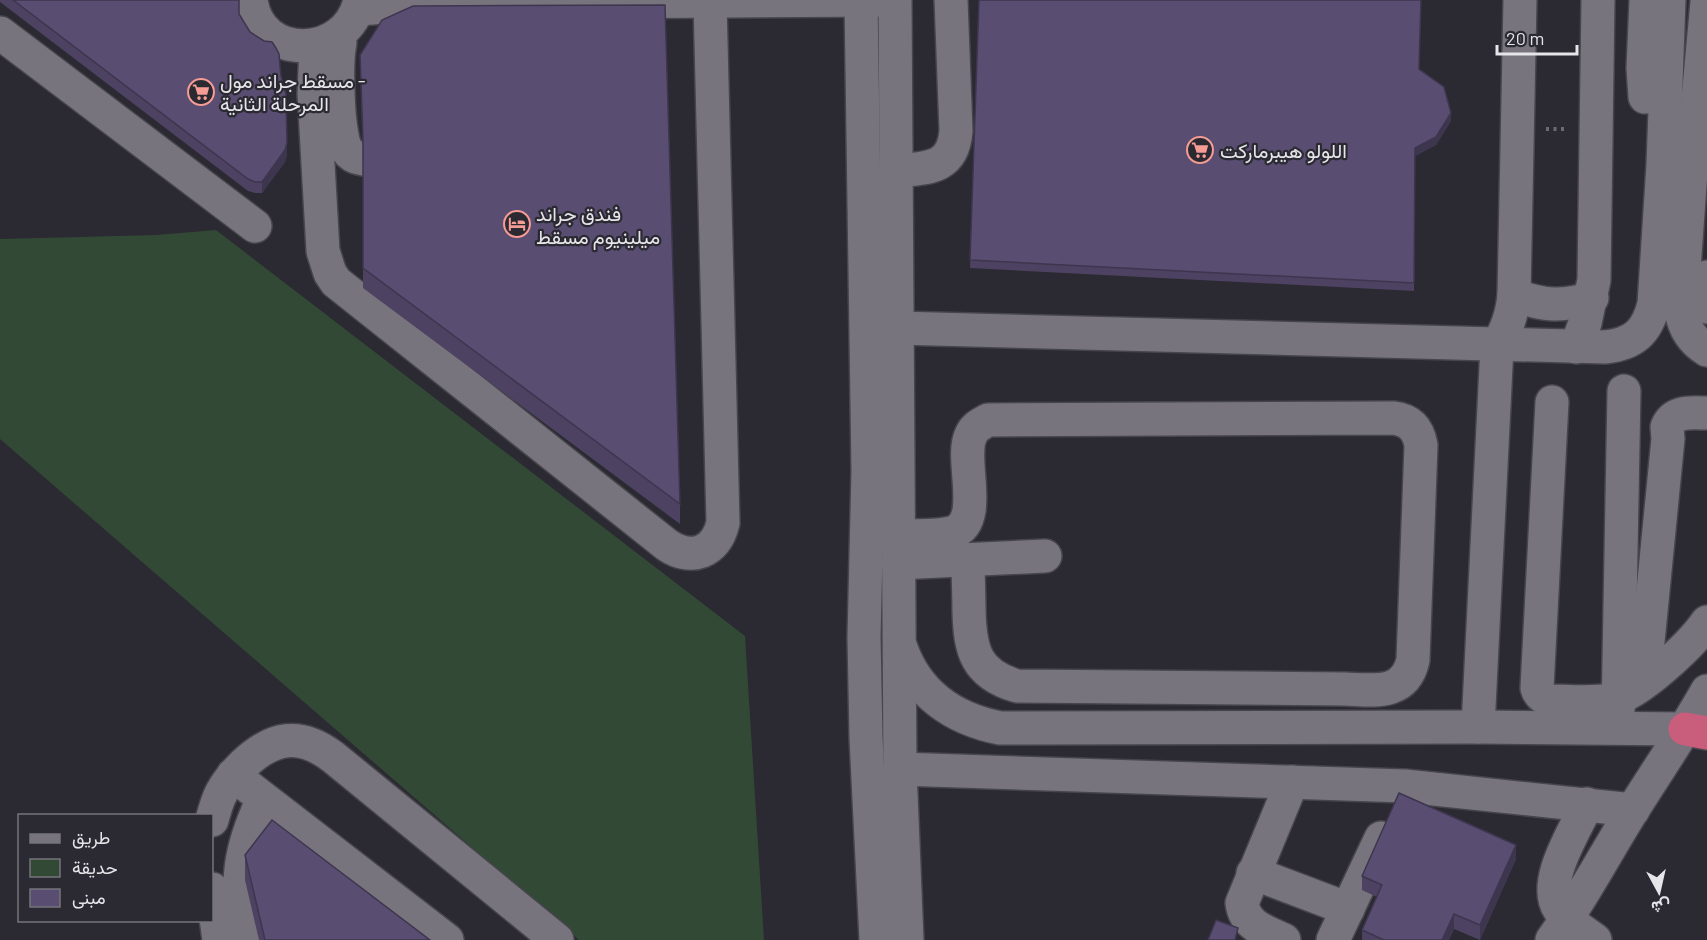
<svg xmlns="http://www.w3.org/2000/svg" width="1707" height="940" font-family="Barlow,Vazirmatn,sans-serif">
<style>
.green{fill:#324936}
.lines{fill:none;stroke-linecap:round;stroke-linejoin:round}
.minor-casing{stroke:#46454b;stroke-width:36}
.highway-casing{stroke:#46454b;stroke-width:36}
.path{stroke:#6d6b72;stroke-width:4;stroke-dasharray:3 4.5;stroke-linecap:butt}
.minor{stroke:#77747d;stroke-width:33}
.highway{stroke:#c95d7c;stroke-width:33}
.wall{fill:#4d4261}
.shaded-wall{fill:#3e364f}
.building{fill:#594d71;stroke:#3e364f;stroke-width:1.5}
.labels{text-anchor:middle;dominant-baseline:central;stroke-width:4.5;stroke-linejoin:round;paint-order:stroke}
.poi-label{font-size:20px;fill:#e6e5ea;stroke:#2b2931;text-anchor:start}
</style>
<rect width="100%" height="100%" fill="#2b2931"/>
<path class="green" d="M216 230 745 636 764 940H579L0 439V239L156 235Z"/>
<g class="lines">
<defs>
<g id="minor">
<path d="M251 0C259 62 347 60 360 0"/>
<path d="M861 0 868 471 864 637 866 738 876 940"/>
<path d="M895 0 900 769 907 940"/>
<path d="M1707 2 1690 185 1681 311C1684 328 1692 341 1707 350"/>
<path d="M358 9 442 3 881 0"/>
<path d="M0 33 255 226"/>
<path d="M340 43C336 62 337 136 347 150 351 156 356 158 363 159"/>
<path d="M316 45 314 94 323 251 330 273 336 282 667 545C692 562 716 552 723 523L710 2"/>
<path d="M1645 97 1643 68 1646 0"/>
<path d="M895 171C926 168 953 170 956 131L951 0"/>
<path d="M1707 277 1705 297 1707 307"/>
<path d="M1514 295C1544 306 1562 307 1592 298"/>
<path d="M897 328 1605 347C1634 344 1647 332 1654 304L1663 165 1669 0"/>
<path d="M1576 347 1585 323 1594 280 1598 0"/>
<path d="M1552 402 1537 688C1539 696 1545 699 1552 701 1572 701 1594 704 1614 699 1639 694 1692 644 1707 622"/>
<path d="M898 536C914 535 940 537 954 532 985 520 959 458 971 435 974 427 981 424 988 420L1393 418C1410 420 1418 429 1421 445L1413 660C1405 696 1374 690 1345 689L1017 686C976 674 970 651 969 611 969 594 968 577 968 560"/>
<path d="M898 563 1045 556"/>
<path d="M901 648C917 694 954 719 1000 728L1478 727 1685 729"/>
<path d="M1644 682 1668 439 1667 427C1674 410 1691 413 1707 413"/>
<path d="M1618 715 1624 391"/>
<path d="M1478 727 1497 346C1507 329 1512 315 1514 295L1520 0"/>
<path d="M900 769 1405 786 1633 810"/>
<path d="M233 775 447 940"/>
<path d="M1587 804C1575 831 1541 882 1559 909 1567 922 1583 931 1595 940"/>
<path d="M212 820C214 813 216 805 219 798 224 785 234 774 243 765 273 736 300 732 333 757L557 940"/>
<path d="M1253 873 1348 909"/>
<path d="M212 889 219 940"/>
<path d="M247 940C234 884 239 850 263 799"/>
<path d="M1284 940C1265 931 1245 926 1242 903L1292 782"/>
<path d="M1333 940 1381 838"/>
<path d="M1552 940C1582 899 1605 854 1632 811 1657 771 1684 732 1707 691"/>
</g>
<path id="highway" d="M1685 729 1707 733"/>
</defs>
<use href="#minor" class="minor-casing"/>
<use href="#highway" class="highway-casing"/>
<path class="path" d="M1546 129H1568"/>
<use href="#minor" class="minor"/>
<use href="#highway" class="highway"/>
</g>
<g class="wall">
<path d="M0 0H239V14L287 155 285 162 262 193H255L248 191 0 2Z"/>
<path d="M979 0 1419 69 1451 121 1436 145 1415 156 1414 291 970 268Z"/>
<path d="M360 55 680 504V524L363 288V159Z"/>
<path d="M245 855 430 940H259L245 880Z"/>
<path d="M1516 859 1480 940 1454 929 1449 940H1362V930L1377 897 1362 890V876Z"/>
</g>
<g class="shaded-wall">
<path d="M1451 113V121L1436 145 1415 156 1414 291 1415 148Z"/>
<path d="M287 143V155L285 162 262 193V182Z"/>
<path d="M1516 845V859L1480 940V925Z"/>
<path d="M1454 914V929L1449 940H1442Z"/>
</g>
<g class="building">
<path d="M13 0H239V14L250 32 264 41 272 42 276 48 279 54 281 76 286 94 287 143 285 150 262 182H255L248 179Z"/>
<path d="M979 0H1421L1419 69 1444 87 1451 113 1436 137 1415 148 1414 283 970 260Z"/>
<path d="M665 5 680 504 363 268V139L360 55 382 20 413 6Z"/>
<path d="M1399 793 1516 845 1480 925 1454 914 1442 940H1384L1362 930 1382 885 1362 876Z"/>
<path d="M272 820 430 940H265L245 855Z"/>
<path d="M1216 920 1238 928 1235 940H1208Z"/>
</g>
<defs>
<symbol id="supermarket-ring" viewBox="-11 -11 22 22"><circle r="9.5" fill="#2b2931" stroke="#f59c94" stroke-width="1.5"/><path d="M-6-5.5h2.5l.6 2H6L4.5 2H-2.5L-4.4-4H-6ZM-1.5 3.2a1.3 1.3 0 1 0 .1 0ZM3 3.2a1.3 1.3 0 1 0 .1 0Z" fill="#f59c94"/></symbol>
<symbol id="hotel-ring" viewBox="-11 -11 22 22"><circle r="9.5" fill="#2b2931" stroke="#f59c94" stroke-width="1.5"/><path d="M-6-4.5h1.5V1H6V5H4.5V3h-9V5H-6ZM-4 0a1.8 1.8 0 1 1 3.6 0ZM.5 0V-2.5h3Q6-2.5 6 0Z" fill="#f59c94"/></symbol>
</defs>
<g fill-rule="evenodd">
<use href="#supermarket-ring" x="186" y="77" width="30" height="30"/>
<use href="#supermarket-ring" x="1185" y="135" width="30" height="30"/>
<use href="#hotel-ring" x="502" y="209" width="30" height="30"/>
</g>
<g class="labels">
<g class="poi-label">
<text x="220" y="80">مسقط جراند مول -<tspan x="220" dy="23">المرحلة الثانية</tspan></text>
<text x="1220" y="150">اللولو هيبرماركت</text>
<text x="536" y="213">فندق جراند<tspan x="536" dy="23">ميلينيوم مسقط</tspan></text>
</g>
</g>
<rect x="18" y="814" width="195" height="108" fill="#2b2931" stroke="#76747b" stroke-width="1.5"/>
<rect x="30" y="834" width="30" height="9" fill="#77747d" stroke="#76747b" stroke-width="1.5"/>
<text x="72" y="844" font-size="18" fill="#e6e5ea">طريق</text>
<rect x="30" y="859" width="30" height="18" fill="#324936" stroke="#76747b" stroke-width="1.5"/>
<text x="72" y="874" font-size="18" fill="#e6e5ea">حديقة</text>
<rect x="30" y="889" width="30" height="18" fill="#594d71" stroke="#76747b" stroke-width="1.5"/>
<text x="72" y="904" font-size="18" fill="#e6e5ea">مبنى</text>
<g transform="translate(1659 892) rotate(172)" stroke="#2b2931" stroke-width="4.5" paint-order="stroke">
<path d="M0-4.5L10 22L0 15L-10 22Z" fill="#e6e5ea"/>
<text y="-9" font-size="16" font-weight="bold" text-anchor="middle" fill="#e6e5ea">ش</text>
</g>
<path d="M1497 45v9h80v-9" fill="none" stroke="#e6e5ea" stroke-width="3"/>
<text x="1506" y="45" font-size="18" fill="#e6e5ea" stroke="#2b2931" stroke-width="4.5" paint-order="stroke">20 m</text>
</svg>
